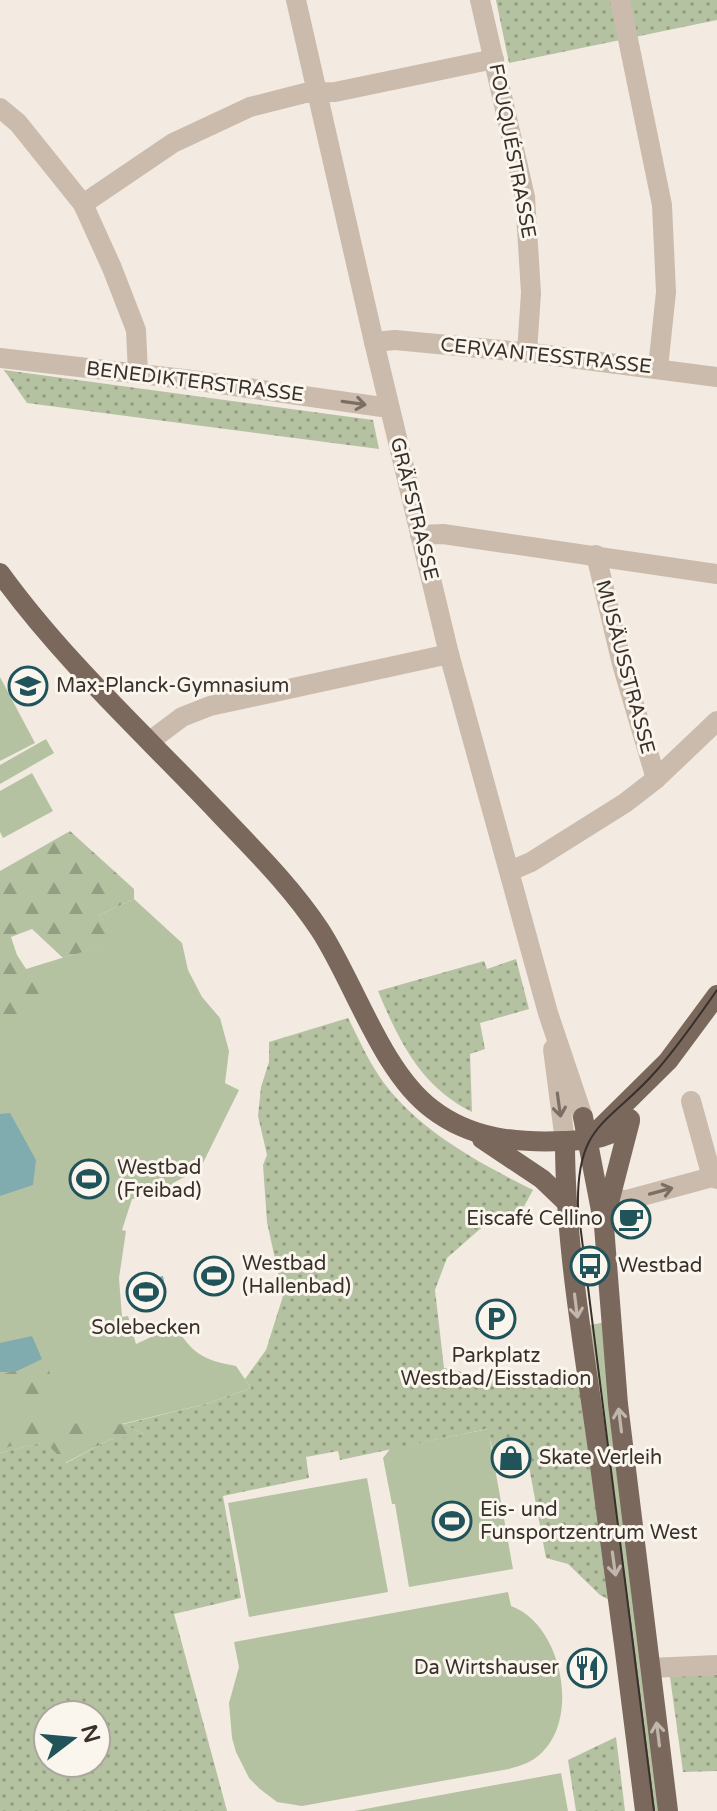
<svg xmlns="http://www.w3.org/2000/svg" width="717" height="1811" font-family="'Varela Round',sans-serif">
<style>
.grass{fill:#b5c2a1}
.forest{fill:url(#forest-firs)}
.park{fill:url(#park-dots);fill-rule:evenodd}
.water{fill:#80abaf}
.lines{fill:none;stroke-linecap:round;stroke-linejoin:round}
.minor{stroke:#cbbbac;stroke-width:20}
.major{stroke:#7b685d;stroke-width:20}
.tram{stroke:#39302b;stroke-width:2}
.oneway{stroke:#7b6f65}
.oneway2{stroke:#c1b6ac}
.labels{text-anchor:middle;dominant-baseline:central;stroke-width:6;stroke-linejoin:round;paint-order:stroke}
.street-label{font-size:20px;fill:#39302b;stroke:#faf5ed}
.poi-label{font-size:20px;fill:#39302b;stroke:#faf5ed;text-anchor:start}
</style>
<defs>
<pattern id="forest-firs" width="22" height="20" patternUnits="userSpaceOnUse" patternTransform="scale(2)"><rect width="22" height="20" fill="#b5c2a1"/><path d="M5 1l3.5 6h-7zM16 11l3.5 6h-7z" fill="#949e83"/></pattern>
<pattern id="park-dots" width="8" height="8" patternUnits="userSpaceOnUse" patternTransform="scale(2)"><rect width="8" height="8" fill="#b5c2a1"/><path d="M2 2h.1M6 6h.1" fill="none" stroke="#949e83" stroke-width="1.8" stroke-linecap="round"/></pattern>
</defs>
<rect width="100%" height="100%" fill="#f3ebe1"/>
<g class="grass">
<path d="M0 677 35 743 0 761Z"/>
<path d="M46 739 54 753 0 784V765Z"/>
<path d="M32 773 53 811 3 838 0 832V791Z"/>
<path d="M134 899 182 943 188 970 202 997 220 1018 229 1051 225 1083 239 1090 200 1169 173 1183 167 1193 132 1199 122 1230 126 1231 119 1278 122 1317 128 1316 136 1344 175 1326C193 1354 203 1360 236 1366L251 1388 206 1404 0 1453V977L114 942 99 915Z"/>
<path d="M606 1322 663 1811H650L584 1326Z"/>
<path d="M488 1429 513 1569 409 1587 395 1504H392L383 1458 390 1449Z"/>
<path d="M367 1478 388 1592 249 1617 228 1503Z"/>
<path d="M508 1592 511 1606C562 1624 582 1721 538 1756 530 1763 519 1766 509 1769L302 1806 277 1802 260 1789 249 1778 236 1752 232 1738 229 1703 239 1667 234 1642Z"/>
<path d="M561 1773 568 1811H354Z"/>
</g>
<g class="forest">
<path d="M70 831 134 889V899L99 915 115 942 63 958 32 929 11 937 17 955 41 992 20 1014H0V871Z"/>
<path d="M46 1361 54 1387 38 1407 55 1431 94 1417 100 1425 124 1424 146 1435 109 1440 65 1463 38 1436 0 1450V1424L17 1417 20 1392 0 1384V1375Z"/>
</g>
<g class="park">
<path d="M496 0H717V20L509 63Z"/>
<path d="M4 370 373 420 379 449 27 403Z"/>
<path d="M516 959 529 1009 480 1023 485 1049 470 1054 472 1112C421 1087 399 1041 378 991L484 961 487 969Z"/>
<path d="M348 1018C359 1039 369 1063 384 1083 422 1133 478 1162 533 1190L521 1212 488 1222 447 1258 435 1290 444 1368 513 1384 551 1386 554 1378 567 1376 583 1379 617 1604 600 1595 568 1564 546 1558 525 1445 493 1451 487 1429 340 1460 338 1451 306 1457 309 1478 223 1496 241 1598 174 1614 227 1811H0V1453L45 1442 66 1463 109 1440 144 1434 124 1424 206 1404 251 1388 245 1379 266 1350 283 1296 267 1222 263 1165 267 1155 258 1116 261 1087 269 1062V1042ZM48 1715H96V1763H48Z"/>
<path d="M717 1672V1771L683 1772 670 1677Z"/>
<path d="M616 1737 625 1811H576L568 1760Z"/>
</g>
<g class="water">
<path d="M10 1113 36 1160 33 1185 0 1196V1114Z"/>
<path d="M163 1276 164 1281 154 1290 156 1306 149 1308 144 1305V1298L136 1289 140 1281Z"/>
<path d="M32 1336 42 1359 15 1372H0V1343Z"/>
</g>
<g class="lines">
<g class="minor">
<path d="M296 0 374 342 449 654 548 1013 583 1117"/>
<path d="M480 0 525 197 531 293 527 352"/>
<path d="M620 0 662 205 666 292 658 368"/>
<path d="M0 108 18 123 83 204 112 268 136 330 138 373"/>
<path d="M83 204 173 143 250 107 305 93 335 92 494 59"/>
<path d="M374 342 395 340 532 353 717 377"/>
<path d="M0 358 184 379 389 408"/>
<path d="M420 535 443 534 717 574"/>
<path d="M596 555 622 664 656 779"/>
<path d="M150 741 182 717 210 706 449 654"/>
<path d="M510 871 531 862 625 803 656 779 717 721"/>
<path d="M553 1049 565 1141"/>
<path d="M691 1101 712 1177"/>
<path d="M609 1199 627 1200 712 1177 717 1179"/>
<path d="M650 1668 717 1665"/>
</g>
<g class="major">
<path d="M0 573C63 660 143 733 217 811 253 849 291 886 320 930 354 982 382 1072 432 1109 471 1139 516 1143 564 1141 590 1140 612 1140 630 1119"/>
<path d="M583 1117 604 1226 618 1404 668 1811"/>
<path d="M591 1137 668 1061 717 995"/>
<path d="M482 1139 542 1179 565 1201"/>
<path d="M565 1141C565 1243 583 1342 597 1443 614 1566 630 1688 645 1811"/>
<path d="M606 1214 630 1121"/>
</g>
<path class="tram" d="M654 1811 578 1208C576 1122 609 1125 657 1070 679 1045 698 1017 717 990"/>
</g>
<defs><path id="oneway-shaft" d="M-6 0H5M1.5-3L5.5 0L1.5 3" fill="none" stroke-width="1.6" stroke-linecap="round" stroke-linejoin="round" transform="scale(2)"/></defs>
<g class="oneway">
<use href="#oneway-shaft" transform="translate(354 403) rotate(8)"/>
<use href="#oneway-shaft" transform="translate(559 1105) rotate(82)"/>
<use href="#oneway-shaft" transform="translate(661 1191) rotate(-15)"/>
</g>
<g class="oneway2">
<use href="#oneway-shaft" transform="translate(576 1306) rotate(83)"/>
<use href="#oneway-shaft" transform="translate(620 1420) rotate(-97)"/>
<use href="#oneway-shaft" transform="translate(614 1564) rotate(82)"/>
<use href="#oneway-shaft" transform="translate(658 1734) rotate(-97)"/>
</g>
<defs>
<symbol id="school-ring" viewBox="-11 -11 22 22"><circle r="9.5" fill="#faf5ed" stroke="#21545a" stroke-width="1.5"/><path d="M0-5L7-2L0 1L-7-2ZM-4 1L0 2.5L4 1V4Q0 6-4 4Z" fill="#21545a"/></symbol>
<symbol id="stadium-ring" viewBox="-11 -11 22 22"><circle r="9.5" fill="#faf5ed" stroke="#21545a" stroke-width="1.5"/><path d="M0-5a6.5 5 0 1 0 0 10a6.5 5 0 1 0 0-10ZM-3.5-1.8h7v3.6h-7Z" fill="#21545a"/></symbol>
<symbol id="cafe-ring" viewBox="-11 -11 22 22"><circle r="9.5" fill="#faf5ed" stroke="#21545a" stroke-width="1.5"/><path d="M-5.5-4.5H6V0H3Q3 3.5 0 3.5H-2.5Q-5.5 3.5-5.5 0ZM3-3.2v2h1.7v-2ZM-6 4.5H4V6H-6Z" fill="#21545a"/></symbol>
<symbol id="bus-ring" viewBox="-11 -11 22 22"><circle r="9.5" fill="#faf5ed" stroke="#21545a" stroke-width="1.5"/><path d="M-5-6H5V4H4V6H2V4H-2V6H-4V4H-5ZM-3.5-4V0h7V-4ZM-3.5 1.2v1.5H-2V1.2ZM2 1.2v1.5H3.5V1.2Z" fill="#21545a"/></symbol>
<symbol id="parking-ring" viewBox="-11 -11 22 22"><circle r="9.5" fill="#faf5ed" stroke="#21545a" stroke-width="1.5"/><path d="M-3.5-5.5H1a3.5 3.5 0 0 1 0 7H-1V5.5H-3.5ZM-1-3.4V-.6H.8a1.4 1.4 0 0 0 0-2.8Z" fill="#21545a"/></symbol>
<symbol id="shop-ring" viewBox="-11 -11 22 22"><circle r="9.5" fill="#faf5ed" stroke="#21545a" stroke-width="1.5"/><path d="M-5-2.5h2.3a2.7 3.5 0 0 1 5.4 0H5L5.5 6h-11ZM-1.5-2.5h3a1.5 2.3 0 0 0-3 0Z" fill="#21545a"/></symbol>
<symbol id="restaurant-ring" viewBox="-11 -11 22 22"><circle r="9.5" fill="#faf5ed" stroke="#21545a" stroke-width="1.5"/><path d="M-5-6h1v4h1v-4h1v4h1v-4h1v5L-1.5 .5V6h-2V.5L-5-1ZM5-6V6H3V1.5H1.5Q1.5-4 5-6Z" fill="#21545a"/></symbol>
</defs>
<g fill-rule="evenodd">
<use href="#school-ring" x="6" y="664" width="44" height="44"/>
<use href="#stadium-ring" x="67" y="1157" width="44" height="44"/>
<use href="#cafe-ring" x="609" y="1197" width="44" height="44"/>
<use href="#bus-ring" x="568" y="1244" width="44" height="44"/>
<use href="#stadium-ring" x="192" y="1254" width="44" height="44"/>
<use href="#stadium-ring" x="124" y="1270" width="44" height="44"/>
<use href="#parking-ring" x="474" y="1297" width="44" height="44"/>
<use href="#shop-ring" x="489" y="1436" width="44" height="44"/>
<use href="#stadium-ring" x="430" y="1499" width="44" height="44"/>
<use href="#restaurant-ring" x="565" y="1646" width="44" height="44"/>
</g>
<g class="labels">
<g class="street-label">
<text transform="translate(512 151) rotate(79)">FOUQUÉSTRASSE</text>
<text transform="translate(546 356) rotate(6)">CERVANTESSTRASSE</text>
<text transform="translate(195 382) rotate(7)">BENEDIKTERSTRASSE</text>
<text transform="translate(414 509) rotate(76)">GRÄFSTRASSE</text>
<text transform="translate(625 667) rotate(75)">MUSÄUSSTRASSE</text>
</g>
<g class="poi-label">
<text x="56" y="686">Max-Planck-Gymnasium</text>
<text x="117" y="1168">Westbad<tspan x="117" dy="23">(Freibad)</tspan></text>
<text x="603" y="1219" text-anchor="end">Eiscafé Cellino</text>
<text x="242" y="1264">Westbad<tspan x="242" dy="23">(Hallenbad)</tspan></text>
<text x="618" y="1266">Westbad</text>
<text x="146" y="1328" text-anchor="middle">Solebecken</text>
<text x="496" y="1356" text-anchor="middle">Parkplatz<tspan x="496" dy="23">Westbad/Eisstadion</tspan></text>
<text x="539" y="1458">Skate Verleih</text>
<text x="480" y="1510">Eis- und<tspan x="480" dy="23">Funsportzentrum West</tspan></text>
<text x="559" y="1668" text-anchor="end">Da Wirtshauser</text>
</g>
</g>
<g transform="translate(72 1739) rotate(74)"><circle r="38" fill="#faf5ed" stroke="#ada69f" stroke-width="2"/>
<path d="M0-6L14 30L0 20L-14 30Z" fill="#21545a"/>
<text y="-12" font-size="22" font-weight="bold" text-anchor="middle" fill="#39302b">N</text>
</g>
</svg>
